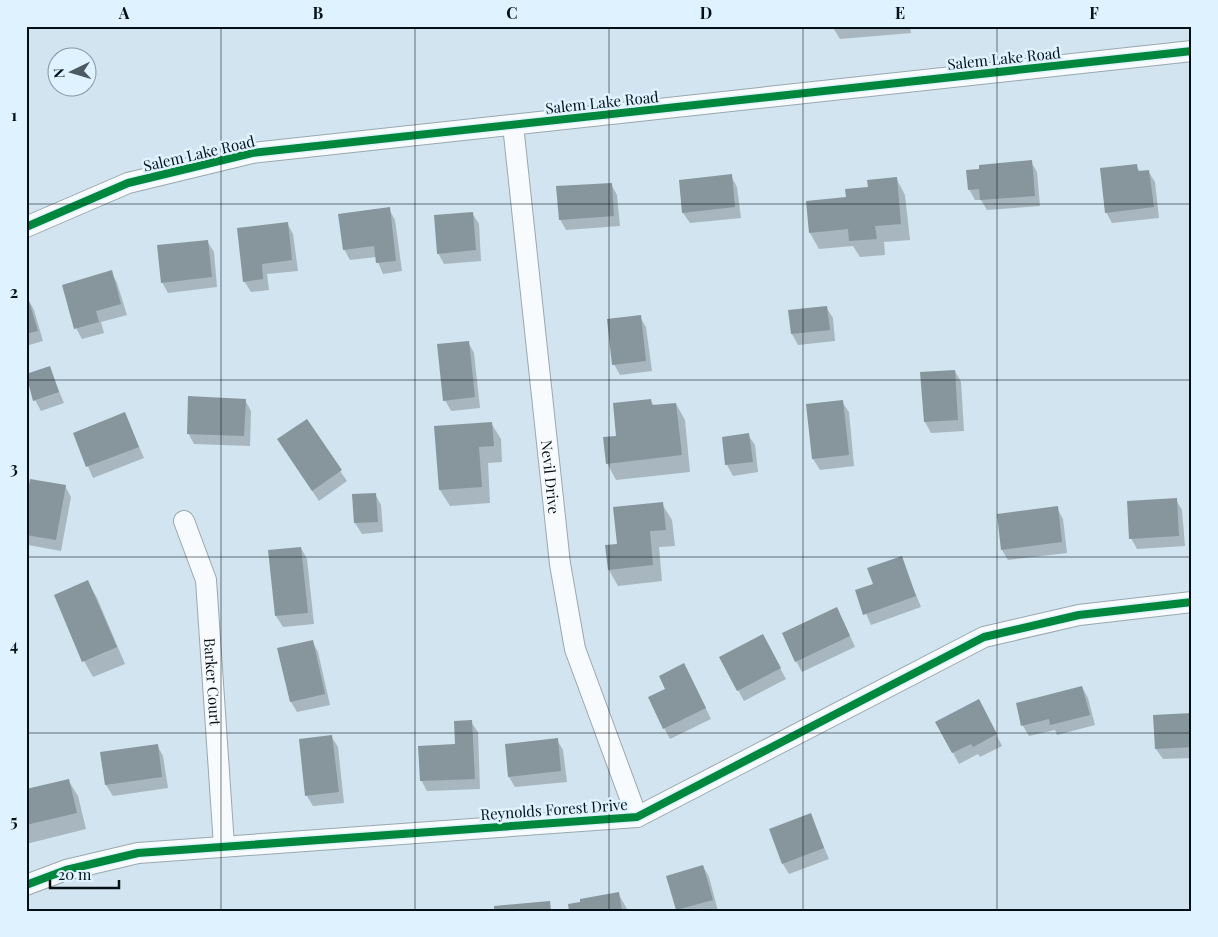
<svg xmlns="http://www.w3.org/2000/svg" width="1218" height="937" font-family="'Playfair Display',serif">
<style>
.shadow{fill:#0003}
.building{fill:#87959d}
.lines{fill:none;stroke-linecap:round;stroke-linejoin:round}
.minor-casing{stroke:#99a8b0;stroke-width:22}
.minor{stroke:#f8fbfd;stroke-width:20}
.cycleway-casing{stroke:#def3ff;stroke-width:11}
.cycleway{stroke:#00873e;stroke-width:8}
.grid{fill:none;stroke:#041017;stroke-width:1;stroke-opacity:0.55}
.labels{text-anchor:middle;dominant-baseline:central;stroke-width:5;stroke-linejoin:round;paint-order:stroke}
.street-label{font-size:15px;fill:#041017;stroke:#def3ff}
.neatline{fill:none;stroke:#041017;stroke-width:2}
.grid-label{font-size:16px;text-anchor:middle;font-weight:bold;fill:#041017}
</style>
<rect width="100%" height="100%" fill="#d2e4ef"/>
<g class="shadow">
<path d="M832 26H910L911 33 840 39Z"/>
<path d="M1031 162 1037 172 1040 206 987 210 981 200H975L969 189Z"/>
<path d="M1136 165 1140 172 1148 171 1155 182 1159 218 1112 223 1106 212Z"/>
<path d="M731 176 737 187 741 218 690 223 683 213Z"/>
<path d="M896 178 905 195 910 240 884 242 885 255 860 257 853 246 819 249 810 233 847 198Z"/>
<path d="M611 184 617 195 620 226 566 230 560 219Z"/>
<path d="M389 209 395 220 402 271 383 274 376 257 350 260 344 249Z"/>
<path d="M472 213 479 224 481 261 444 264 438 253Z"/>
<path d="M287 223 293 234 298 271 267 274 269 290 251 292 244 281Z"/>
<path d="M207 241 214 252 217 287 168 293 162 282Z"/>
<path d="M111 272 117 283 127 315 101 322 104 333 82 339 76 328Z"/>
<path d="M28 299 34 310 43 341 26 346Z"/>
<path d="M826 307 833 318 835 341 798 345 792 334Z"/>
<path d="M640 317 646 327 652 371 620 375 614 364Z"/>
<path d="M468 342 474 353 480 408 451 411 445 400Z"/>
<path d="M49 367 64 403 41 411 35 400Z"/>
<path d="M955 371 961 382 964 431 931 433 925 422Z"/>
<path d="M245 400 251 411 250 446 194 444 188 433Z"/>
<path d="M651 401 654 406 676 404 685 420 690 472 616 480 607 463 618 437Z"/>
<path d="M842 402 849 412 854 466 820 470 813 459 808 405Z"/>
<path d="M125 414 144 458 93 478 74 434Z"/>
<path d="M491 423 501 439 502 462 488 463 490 503 450 506 440 490 436 427Z"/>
<path d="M748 435 755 445 758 472 733 476 727 465 723 438Z"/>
<path d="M285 450 340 471 347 481 319 501Z"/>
<path d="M65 486 71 497 61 551 28 545 26 507Z"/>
<path d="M375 494 381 505 383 532 362 534 355 523Z"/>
<path d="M1176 500 1182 510 1185 546 1137 549 1131 538Z"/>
<path d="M662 504 672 520 675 546 659 547 662 581 618 586 609 570 618 545Z"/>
<path d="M1057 508 1063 519 1067 553 1008 560 1002 550Z"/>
<path d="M301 548 307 559 314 624 283 627 276 616 270 551Z"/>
<path d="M901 558 921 607 871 625 856 591 874 585Z"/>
<path d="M88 582 97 598 125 664 93 677 84 661Z"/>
<path d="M843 620 855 647 802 672 796 661Z"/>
<path d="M312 641 318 652 330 705 297 712 291 702Z"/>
<path d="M768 646 786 679 744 701 738 690Z"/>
<path d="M684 664 711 719 670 739 664 728Z"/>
<path d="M1082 687 1088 698 1095 725 1057 735 1055 730 1029 736 1023 726 1017 704Z"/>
<path d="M985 712 1002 746 980 757 978 754 959 764 937 722Z"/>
<path d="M1192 714V758L1163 759 1156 749Z"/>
<path d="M471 722 478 732 480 789 427 791 421 780 456 746Z"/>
<path d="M331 736 338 747 344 803 313 806 307 796Z"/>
<path d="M557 740 563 750 567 782 515 787 509 777Z"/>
<path d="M157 745 163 756 168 788 113 796 106 785 101 753Z"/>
<path d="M68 780 78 796 86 829 26 844V790Z"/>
<path d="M810 814 829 859 789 874 783 864Z"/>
<path d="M703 866 709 877 718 911H678L668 877Z"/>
<path d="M618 893 628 911H571Z"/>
</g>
<g class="building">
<path d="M1032 160 1035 196 980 200 979 189 968 190 966 170 979 169V165Z"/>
<path d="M1137 164 1138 171 1149 170 1154 207 1105 213 1100 168Z"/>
<path d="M732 174 735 207 682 213 679 180Z"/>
<path d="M897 177 901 224 875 226 877 239 849 241 848 229 809 233 806 201 846 197 845 189 868 187 867 180Z"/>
<path d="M612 183 614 216 559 220 556 186Z"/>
<path d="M390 207 396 261 376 263 374 246 343 250 338 214Z"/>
<path d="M473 212 476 250 437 254 434 215Z"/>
<path d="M288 222 292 260 262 264 263 279 243 282 237 228Z"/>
<path d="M208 240 212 277 161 283 157 245Z"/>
<path d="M112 270 121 304 96 311 99 322 74 329 62 285Z"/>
<path d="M28 298 38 331 26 334V299Z"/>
<path d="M827 306 830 330 791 334 788 310Z"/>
<path d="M641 315 646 361 612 365 607 319Z"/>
<path d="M469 341 475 397 443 401 437 344Z"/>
<path d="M50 366 59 392 33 401 26 374Z"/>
<path d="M955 370 958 420 924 422 920 372Z"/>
<path d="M188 396 246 399 244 436 187 434Z"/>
<path d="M651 399 652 405 676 403 682 455 606 464 603 437 616 436 613 403Z"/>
<path d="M843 400 849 455 812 459 806 404Z"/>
<path d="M125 412 139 447 86 467 73 433Z"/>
<path d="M307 419 342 470 312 491 277 439Z"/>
<path d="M492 422 494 446 479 447 482 487 439 490 434 426Z"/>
<path d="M749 433 753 462 725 465 722 437Z"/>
<path d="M30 479 66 485 56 540 26 535V501Z"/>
<path d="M376 493 378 522 354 523 352 494Z"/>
<path d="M1177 498 1179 536 1129 539 1127 501Z"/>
<path d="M663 502 666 530 650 531 653 565 608 570 605 545 617 544 613 507Z"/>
<path d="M1058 506 1062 542 1001 550 997 514Z"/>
<path d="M301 547 308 613 275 616 268 550Z"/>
<path d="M902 556 916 596 863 615 855 590 873 584 867 568Z"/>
<path d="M88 580 117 647 82 662 54 595Z"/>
<path d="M837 607 850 636 795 662 782 633Z"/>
<path d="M763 634 781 668 737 691 719 657Z"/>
<path d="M313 640 325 694 290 702 277 648Z"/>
<path d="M684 663 706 708 663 729 648 697 665 689 659 676Z"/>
<path d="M1082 686 1090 715 1050 725 1049 719 1021 726 1016 703Z"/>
<path d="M979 699 997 734 973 747 971 744 952 753 935 722Z"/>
<path d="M1192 713V747L1155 749 1153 715Z"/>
<path d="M472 720 475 779 420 781 418 746 455 744 454 721Z"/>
<path d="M332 735 339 792 305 796 299 739Z"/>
<path d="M558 738 561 771 508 777 505 744Z"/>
<path d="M158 744 162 777 105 785 100 752Z"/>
<path d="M69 779 77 813 26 825V789Z"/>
<path d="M811 813 824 848 782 864 769 829Z"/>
<path d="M703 865 713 900 676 910 666 876Z"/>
<path d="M619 892 622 911H569L568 904 580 902V899Z"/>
<path d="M550 901 551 911H494V906Z"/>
</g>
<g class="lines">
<defs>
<g id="minor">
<path id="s1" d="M513 125 560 564 575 649 637 817"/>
<path d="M26 227 128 183 252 153 1192 51"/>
<path id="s2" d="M184 521 206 580 224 846"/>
<path d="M26 885 66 870 138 853 637 817 984 637 1079 615 1192 602"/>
</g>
</defs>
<use href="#minor" class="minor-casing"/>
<use href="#minor" class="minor"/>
<defs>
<g id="cycleway">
<path d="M26 227 128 183 252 153 1192 51"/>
<path d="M26 885 66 870 138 853 637 817 984 637 1079 615 1192 602"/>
</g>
</defs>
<use href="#cycleway" class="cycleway-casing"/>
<use href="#cycleway" class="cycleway"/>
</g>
<path class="grid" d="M221 26V911M415 26V911M609 26V911M803 26V911M997 26V911M26 204H1192M26 380H1192M26 557H1192M26 733H1192"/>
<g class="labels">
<g class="street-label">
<text transform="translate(1004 58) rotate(-6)">Salem Lake Road</text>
<text transform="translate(602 102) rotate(-6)">Salem Lake Road</text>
<text transform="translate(199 153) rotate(-13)">Salem Lake Road</text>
<text stroke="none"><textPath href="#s1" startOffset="354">Nevil Drive</textPath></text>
<text stroke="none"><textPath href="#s2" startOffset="165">Barker Court</textPath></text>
<text transform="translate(554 809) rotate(-4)">Reynolds Forest Drive</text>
</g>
</g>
<rect width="1218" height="937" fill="none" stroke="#def3ff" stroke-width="55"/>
<g transform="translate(72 72) rotate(265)"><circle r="24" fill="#def3ff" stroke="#8798a2"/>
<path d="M0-4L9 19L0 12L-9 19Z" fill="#4c5a63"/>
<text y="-8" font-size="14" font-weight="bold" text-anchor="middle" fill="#041017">N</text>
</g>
<path d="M50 880v8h69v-8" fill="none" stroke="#041017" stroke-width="2.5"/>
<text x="58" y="880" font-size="15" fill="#041017" stroke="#def3ff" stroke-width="4" paint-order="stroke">20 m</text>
<rect x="28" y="28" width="1162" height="882" class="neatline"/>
<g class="grid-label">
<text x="124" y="19">A</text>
<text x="318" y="19">B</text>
<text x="512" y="19">C</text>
<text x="706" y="19">D</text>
<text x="900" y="19">E</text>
<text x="1094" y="19">F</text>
<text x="14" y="121">1</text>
<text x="14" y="298">2</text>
<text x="14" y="474">3</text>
<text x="14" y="651">4</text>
<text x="14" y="827">5</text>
</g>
</svg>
